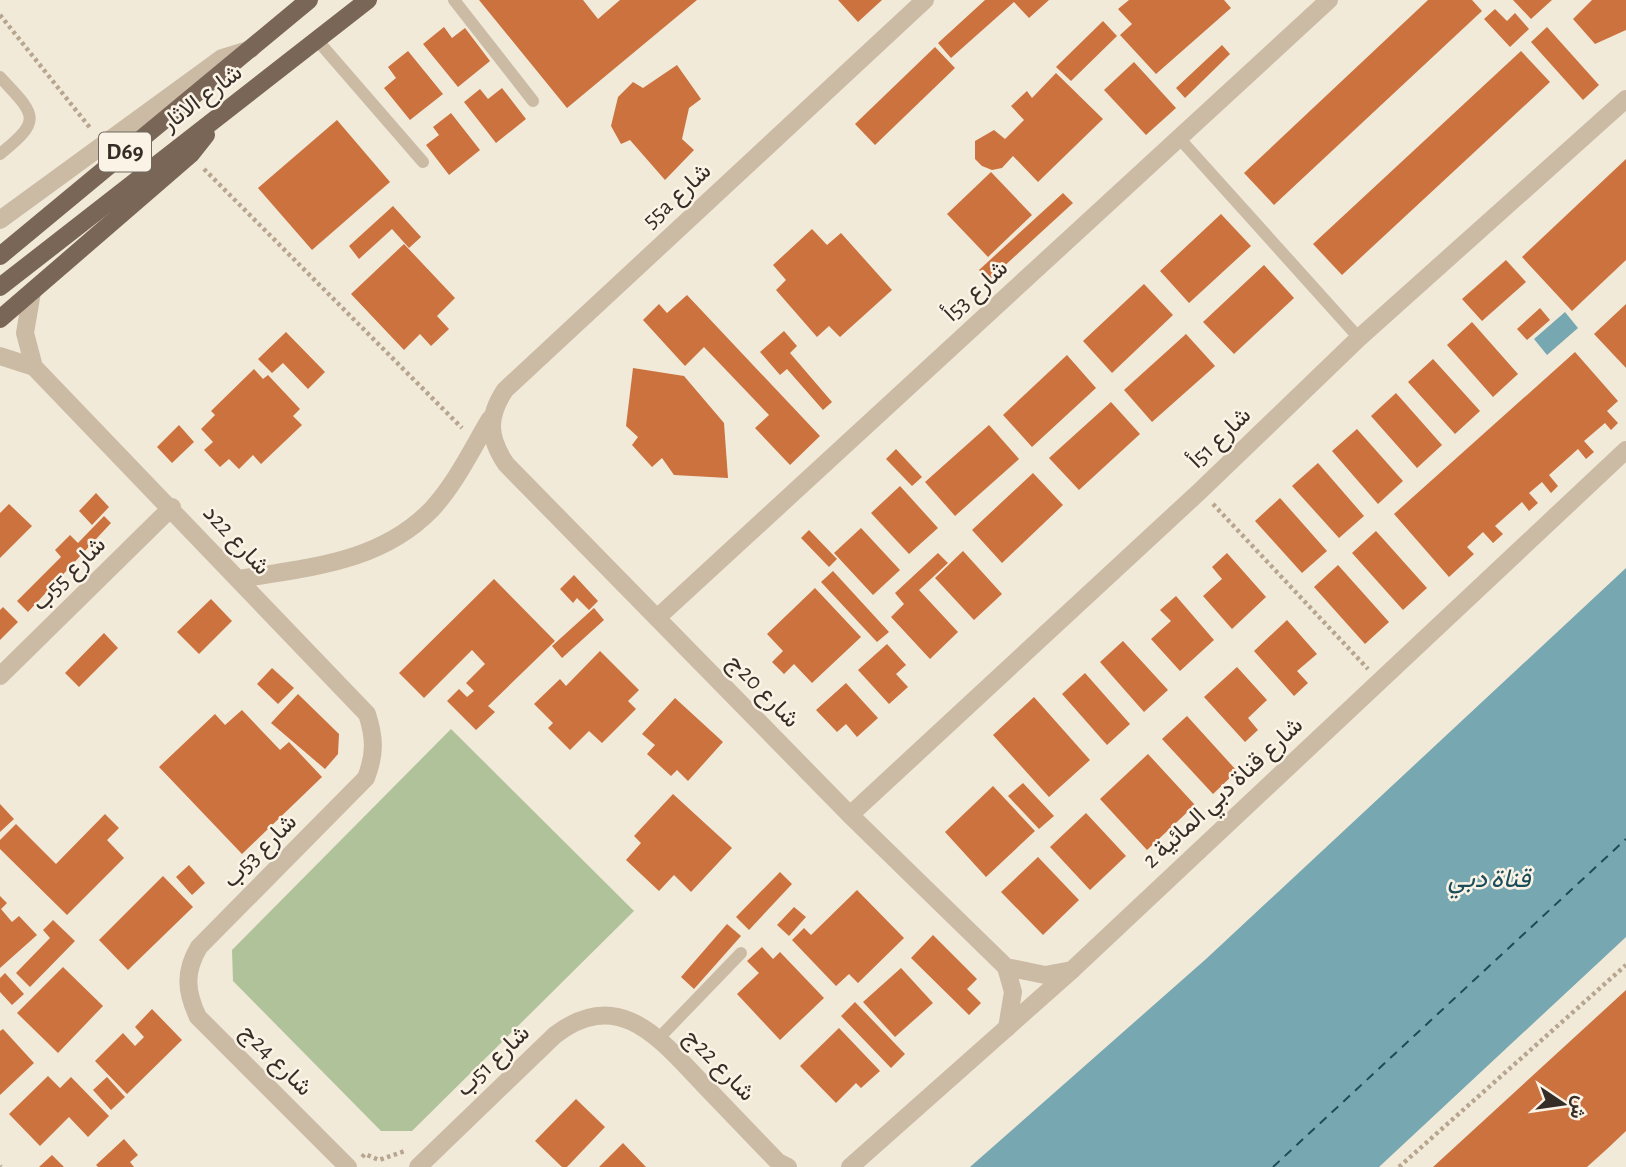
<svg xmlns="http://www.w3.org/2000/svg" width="1626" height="1167" font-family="'Alegreya Sans',Vazirmatn,sans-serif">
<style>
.green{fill:#afc299}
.water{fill:#77a7b1}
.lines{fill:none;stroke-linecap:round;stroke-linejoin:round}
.ferry{stroke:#1a4d59;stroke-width:2;stroke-dasharray:9 7;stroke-linecap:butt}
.building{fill:#cb723e}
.path{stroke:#b7a58f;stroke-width:4.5;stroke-dasharray:3.5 3.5;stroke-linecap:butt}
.service{stroke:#cbbba5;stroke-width:12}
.minor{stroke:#cbbba5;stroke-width:18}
.primary{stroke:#796657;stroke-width:18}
.labels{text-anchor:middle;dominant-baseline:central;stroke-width:5;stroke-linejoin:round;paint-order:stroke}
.shield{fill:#faf3e6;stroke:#716860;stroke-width:2}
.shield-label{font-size:23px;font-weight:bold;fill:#362d26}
.street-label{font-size:24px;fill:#362d26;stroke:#faf3e6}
.water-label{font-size:26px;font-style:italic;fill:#1a4d59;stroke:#faf3e6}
</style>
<rect width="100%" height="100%" fill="#f2ead9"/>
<path class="green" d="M451 729 634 911 412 1131H381L233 981 232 950Z"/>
<g class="water">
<path d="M1565 312 1578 328 1547 355 1534 339Z"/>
<path d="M1626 568V937L1379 1167H970L1206 959Z"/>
</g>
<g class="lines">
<path class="ferry" d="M1273 1167 1626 839"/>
</g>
<g class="building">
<path d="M479 0H583L598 19 620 0H697L567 108Z"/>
<path d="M838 0H882L858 22Z"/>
<path d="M985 0H1049L1029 18 1014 2 951 58 938 43Z"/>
<path d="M1129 0H1224L1231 8 1156 74 1120 35 1132 24 1118 9Z"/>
<path d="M1428 0H1472L1482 11 1274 205 1244 173Z"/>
<path d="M1513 0H1552L1531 19Z"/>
<path d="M1592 0H1626V30L1595 44 1573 19Z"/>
<path d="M1495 9 1507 21 1515 13 1529 29 1510 47 1484 19Z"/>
<path d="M1103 21 1117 36 1071 81 1056 67Z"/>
<path d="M444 27 452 38 465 28 490 61 458 87 423 44Z"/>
<path d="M1547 27 1599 85 1583 100 1531 42Z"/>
<path d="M1222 45 1230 54 1185 98 1176 88Z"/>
<path d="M935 47 955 68 875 145 855 124Z"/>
<path d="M408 51 443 94 410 120 384 88 396 78 388 67Z"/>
<path d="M1521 51 1550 82 1342 275 1313 244Z"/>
<path d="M1134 62 1176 108 1146 135 1104 90Z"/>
<path d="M677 65 701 99 689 108 682 139 694 150 665 180 630 140 621 144 611 126 618 97 633 82 643 88Z"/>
<path d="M1056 73 1103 119 1038 182 1013 156 1002 168 992 170 982 166 975 159V141L994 130 1005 139 1024 120 1011 106 1027 91 1032 98Z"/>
<path d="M502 88 526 119 496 143 464 102 480 89 488 99Z"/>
<path d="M451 113 480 150 449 175 426 145 439 135 433 127Z"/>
<path d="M337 120 390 182 312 250 258 188Z"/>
<path d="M1626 159V260L1572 311 1522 257Z"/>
<path d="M991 172 1032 215 988 257 947 214Z"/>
<path d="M1063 193 1073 203 989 280 979 270Z"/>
<path d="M393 206 421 237 409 248 392 229 359 259 349 246Z"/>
<path d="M1221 214 1251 246 1189 303 1160 271Z"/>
<path d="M812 229 827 245 841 233 892 290 840 337 829 326 817 337 776 290 786 280 773 265Z"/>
<path d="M404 244 455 298 437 316 449 329 431 346 420 334 404 350 351 294Z"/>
<path d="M1506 260 1526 282 1482 321 1462 299Z"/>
<path d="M1264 265 1294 298 1234 354 1203 322Z"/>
<path d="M1144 284 1173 315 1112 373 1083 341Z"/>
<path d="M687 295 820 436 790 465 755 428 769 415 704 347 685 366 643 320 659 304 667 313Z"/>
<path d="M1626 304V368L1594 334Z"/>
<path d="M1540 308 1550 320 1527 340 1517 329Z"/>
<path d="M1472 322 1518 374 1493 397 1447 345Z"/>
<path d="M784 331 797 346 790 353 832 402 823 410 787 369 780 375 760 352Z"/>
<path d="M286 332 325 372 308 389 283 363 272 373 258 359Z"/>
<path d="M1186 334 1215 366 1152 422 1124 390Z"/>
<path d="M1575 352 1618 401 1607 411 1618 423 1611 430 1605 423 1584 441 1594 452 1586 459 1578 449 1549 475 1558 486 1551 493 1542 482 1529 493 1538 503 1529 511 1522 502 1495 526 1503 534 1493 543 1483 532 1467 547 1474 554 1449 577 1394 514Z"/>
<path d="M1067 355 1096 388 1032 447 1003 415Z"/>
<path d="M1433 359 1480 411 1455 434 1408 382Z"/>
<path d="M633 368 684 376 724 423 728 478 674 475 662 458 652 467 632 445 638 437 626 426Z"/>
<path d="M254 369 263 379 268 375 300 409 293 416 302 425 261 464 253 455 239 469 229 459 220 467 204 450 213 442 201 429 215 415 211 411Z"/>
<path d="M1396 393 1442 445 1417 468 1371 416Z"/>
<path d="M1111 402 1140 434 1079 490 1049 458Z"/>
<path d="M179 425 194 442 172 463 157 447Z"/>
<path d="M989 425 1019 459 955 516 925 482Z"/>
<path d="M1357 429 1403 481 1378 504 1332 451Z"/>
<path d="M896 449 922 477 912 486 886 459Z"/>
<path d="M1318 463 1364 516 1339 538 1292 486Z"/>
<path d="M1033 473 1063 505 1002 563 972 530Z"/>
<path d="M900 486 938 528 909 554 871 513Z"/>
<path d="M96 493 109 507 92 525 79 511Z"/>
<path d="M1280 498 1327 551 1302 573 1255 521Z"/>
<path d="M9 504 32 526 0 558V513Z"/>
<path d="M104 516 111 523 28 612 17 601 61 557 55 550 70 535 78 543Z"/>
<path d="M861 528 900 570 873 595 834 553Z"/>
<path d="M809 530 837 559 829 567 801 538Z"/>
<path d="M1376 531 1427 588 1403 610 1352 553Z"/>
<path d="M963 551 1002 594 974 620 935 578Z"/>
<path d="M938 553 948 563 919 590 958 632 930 659 891 617 904 604 895 593Z"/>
<path d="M1227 553 1266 597 1232 629 1203 596 1222 579 1212 567Z"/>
<path d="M1338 565 1389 622 1365 644 1314 587Z"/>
<path d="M833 571 889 632 877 642 821 582Z"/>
<path d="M574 575 598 601 589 610 577 598 573 603 560 589Z"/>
<path d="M494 579 555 641 488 706 495 712 476 730 447 701 459 689 467 697 474 691 466 683 485 664 472 650 424 698 399 673Z"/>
<path d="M815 588 861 637 812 683 794 664 784 674 772 662 783 651 767 634Z"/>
<path d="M1176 596 1214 640 1180 671 1151 639 1171 621 1160 610Z"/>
<path d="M211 599 232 621 199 654 177 632Z"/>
<path d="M3 607 18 622 0 640V610Z"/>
<path d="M594 608 604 620 562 658 552 646Z"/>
<path d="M1287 620 1317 654 1297 671 1308 683 1294 696 1254 651Z"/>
<path d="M104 633 118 648 79 687 65 673Z"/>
<path d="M1123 641 1168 690 1144 712 1100 662Z"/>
<path d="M887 644 906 665 896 674 908 687 889 704 858 670Z"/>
<path d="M600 651 639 690 628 701 636 709 602 743 589 731 570 750 548 728 553 723 534 704 560 679 566 686Z"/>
<path d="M1237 667 1267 700 1248 718 1258 730 1245 742 1204 697Z"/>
<path d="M272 668 294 688 278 704 257 684Z"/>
<path d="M1085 673 1130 724 1107 745 1062 694Z"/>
<path d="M846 683 878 718 857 737 846 724 837 732 816 710Z"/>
<path d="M298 694 339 734 338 754 325 769 271 723Z"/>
<path d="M1034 697 1090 760 1049 797 993 735Z"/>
<path d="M675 698 723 742 688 781 677 770 671 776 647 754 655 745 642 734Z"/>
<path d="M242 710 280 750 289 742 322 777 242 854 159 767 215 714 225 725Z"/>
<path d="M1187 716 1237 771 1213 794 1162 739Z"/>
<path d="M1148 754 1195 805 1147 850 1100 799Z"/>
<path d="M1023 783 1054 816 1039 829 1008 796Z"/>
<path d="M993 786 1035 831 986 877 945 832Z"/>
<path d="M673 794 732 848 691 892 674 875 659 891 626 860 641 843 634 836Z"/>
<path d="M0 804 14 819 0 832Z"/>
<path d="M1086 813 1126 856 1090 890 1050 847Z"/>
<path d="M105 814 119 828 107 840 124 858 67 915 0 849V840L16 824 56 864Z"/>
<path d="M1038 857 1079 900 1043 935 1001 892Z"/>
<path d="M189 865 205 883 192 895 176 877Z"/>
<path d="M780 872 792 884 749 930 736 917Z"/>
<path d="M163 876 193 907 128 970 99 940Z"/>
<path d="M857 890 904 938 858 983 849 974 836 986 792 940 804 928 811 935Z"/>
<path d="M0 896 7 903 1 909 12 922 19 916 37 935 0 968Z"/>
<path d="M794 907 806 917 789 936 777 925Z"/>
<path d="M53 920 75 941 30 987 16 973 50 938 43 930Z"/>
<path d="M727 924 741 936 694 989 681 977Z"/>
<path d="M933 935 977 979 967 989 981 1003 969 1015 911 958Z"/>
<path d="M762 947 773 959 780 952 824 998 780 1040 737 994 759 973 747 961Z"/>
<path d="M63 967 103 1006 58 1053 17 1013Z"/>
<path d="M901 968 933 1003 895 1037 863 1002Z"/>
<path d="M5 973 24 994 12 1005 0 992V978Z"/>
<path d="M1626 990V1131L1607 1149 1587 1167H1433Z"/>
<path d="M855 1002 905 1054 891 1068 841 1016Z"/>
<path d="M152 1009 182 1040 127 1094 95 1061 123 1033 135 1046 144 1037 135 1027Z"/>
<path d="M839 1028 880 1071 861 1088 856 1083 836 1103 800 1066Z"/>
<path d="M3 1029 34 1063 0 1095V1031Z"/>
<path d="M48 1076 60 1088 71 1077 109 1116 88 1137 69 1117 40 1146 9 1114Z"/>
<path d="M107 1077 125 1097 111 1110 93 1090Z"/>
<path d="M576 1099 605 1127 567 1167H562L535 1141Z"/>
<path d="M124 1139 138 1155 130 1162 134 1167H98L96 1165Z"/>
<path d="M623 1143 646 1167H599Z"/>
<path d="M52 1155 64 1167H39Z"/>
</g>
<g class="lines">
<g class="path">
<path d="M0 15 91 129"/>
<path d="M204 169 462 428"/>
<path d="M1213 504 1368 669"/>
<path d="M362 1157 365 1154 379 1160 405 1151"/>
<path d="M0 1166 1 1167"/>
<path d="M1399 1167 1626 965"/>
</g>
<g class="service">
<path d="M454 0 533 101"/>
<path d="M318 41 423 162"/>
<path d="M0 77C35 115 44 119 0 154"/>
<path d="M1179 138 1359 338"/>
<path d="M659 1038 741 953"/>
</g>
<g class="minor">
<path d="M925 0 505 390C487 417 488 437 506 464L850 815 1006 967 1045 975 1072 970"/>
<path d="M0 220 222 58 251 49"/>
<path d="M32 292 25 333 34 367"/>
<path d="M0 356 34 367 367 714C375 738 375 755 366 778L199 947C184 972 186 992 198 1017L348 1167"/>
<path d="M239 579C309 567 380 563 432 509 456 483 472 449 490 419"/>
<path d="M657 618 1329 0"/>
<path d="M0 676 172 507"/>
<path d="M850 815 1200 491 1359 338 1626 99"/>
<path d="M1006 967 1013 992 1007 1028"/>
<path d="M418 1167 555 1035C619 986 660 1039 703 1084 728 1110 753 1136 778 1162L788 1167"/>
<path d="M850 1167 1072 970 1626 450"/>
</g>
<g class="primary">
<path d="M0 256 309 0"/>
<path d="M0 287 368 0"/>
<path d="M0 319 191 154 206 135"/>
</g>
</g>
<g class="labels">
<rect class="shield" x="99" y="132.5" width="52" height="39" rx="5"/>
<g class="shield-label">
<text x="125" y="152">D69</text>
</g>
<g class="street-label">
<text transform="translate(202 98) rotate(-37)">شارع الاثار</text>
<text transform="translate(677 196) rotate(-43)">55a شارع</text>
<text transform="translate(976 291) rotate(-43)">شارع 53أ</text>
<text transform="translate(1220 438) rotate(-44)">شارع 51أ</text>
<text transform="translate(236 540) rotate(47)">شارع 22د</text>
<text transform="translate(69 574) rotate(-45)">شارع 55ب</text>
<text transform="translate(763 691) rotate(46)">شارع 20ج</text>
<text transform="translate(1223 793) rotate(-43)">شارع قناة دبي المائية 2</text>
<text transform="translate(260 851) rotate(-45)">شارع 53ب</text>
<text transform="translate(276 1060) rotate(45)">شارع 24ج</text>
<text transform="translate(493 1061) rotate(-44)">شارع 51ب</text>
<text transform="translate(719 1065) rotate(46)">شارع 22ج</text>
</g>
<g class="water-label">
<text x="1489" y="879">قناة دبي</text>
</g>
</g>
<g transform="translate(1563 1104) rotate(103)" stroke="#faf3e6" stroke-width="5" paint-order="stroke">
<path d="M0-5L12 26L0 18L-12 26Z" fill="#362d26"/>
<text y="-10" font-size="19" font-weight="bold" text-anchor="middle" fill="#362d26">ش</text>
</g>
</svg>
